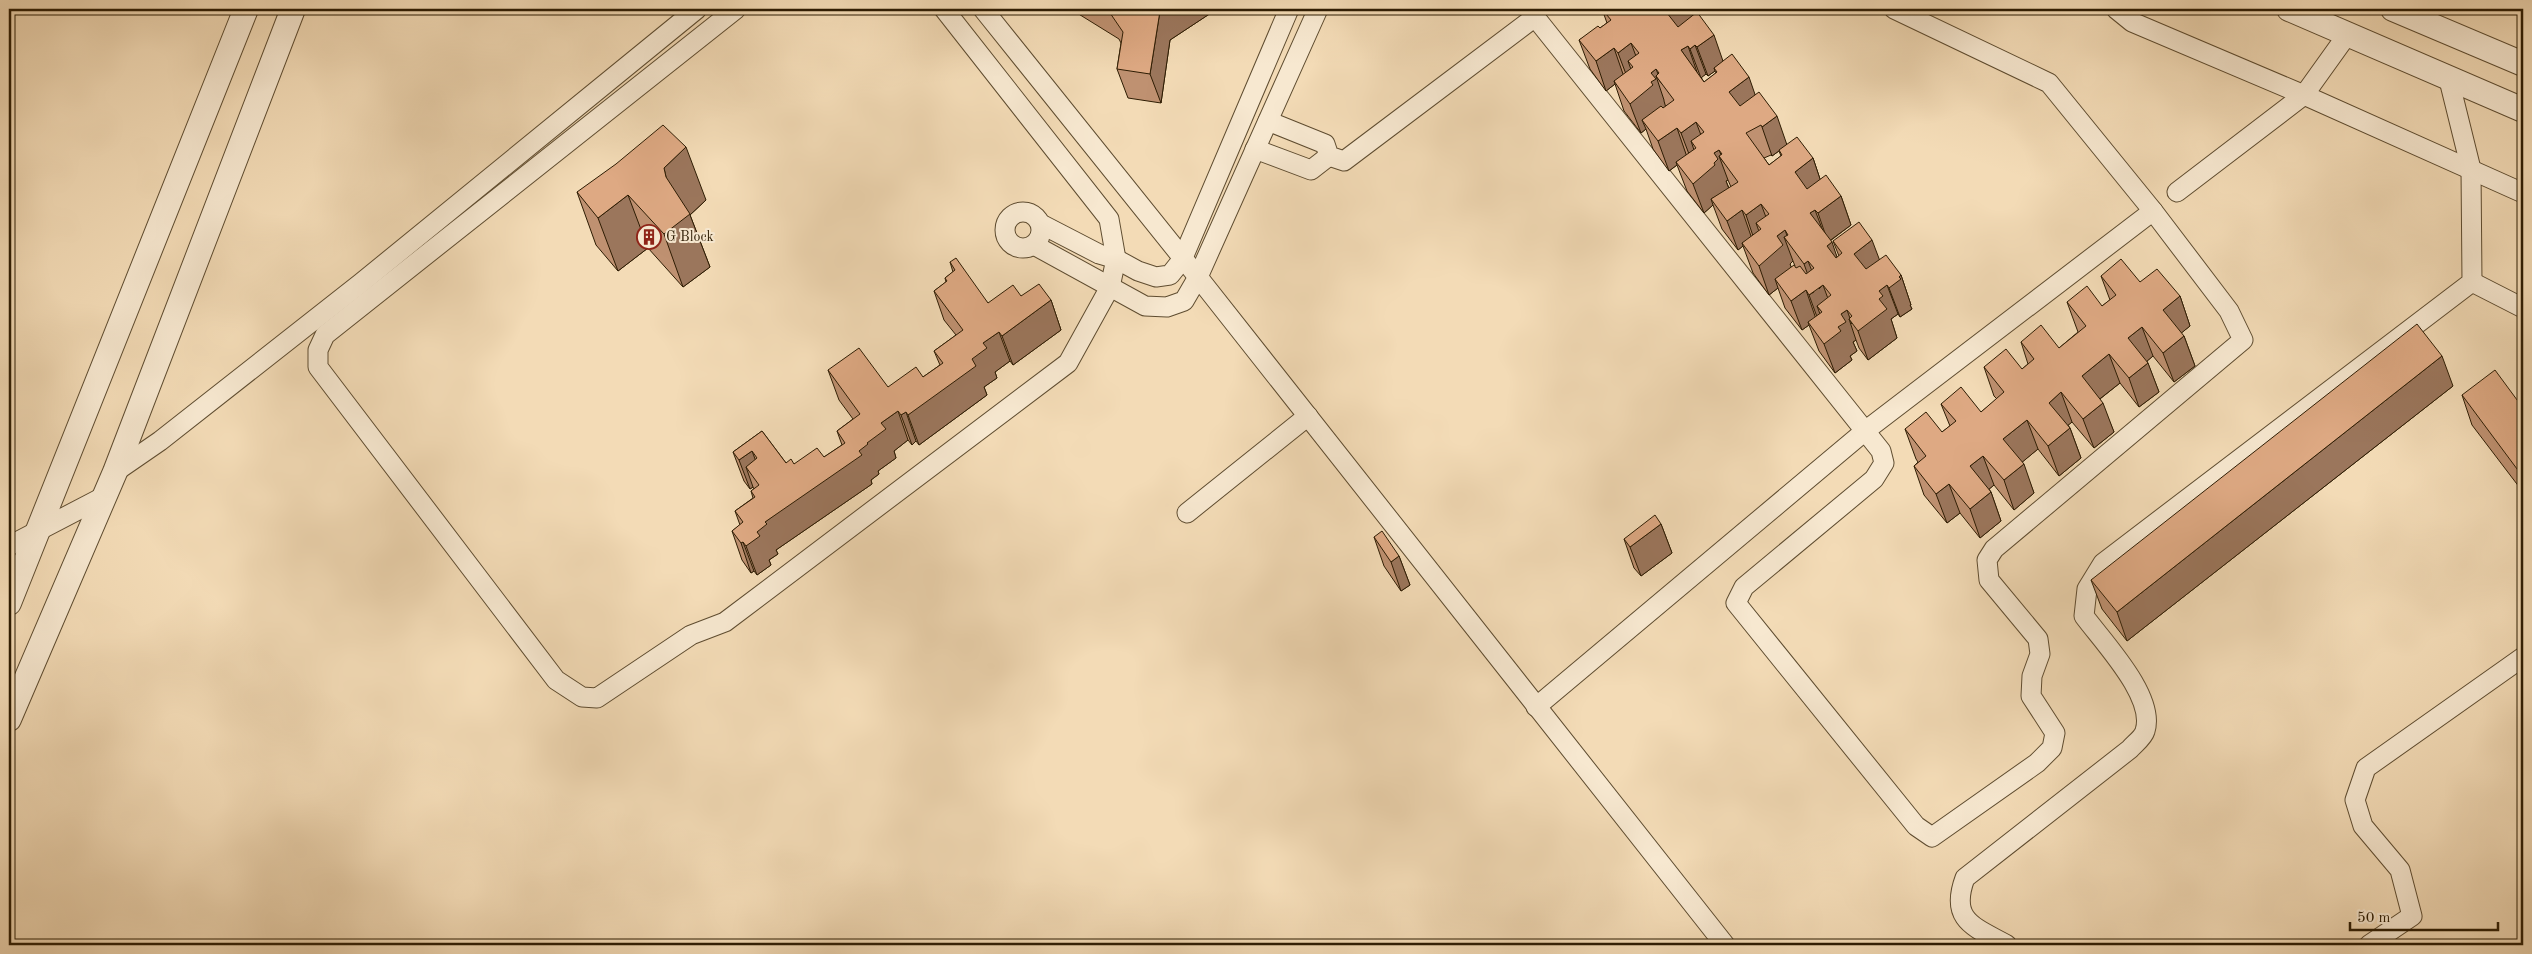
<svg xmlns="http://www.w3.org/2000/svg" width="2532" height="954" font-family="'Old Standard TT',serif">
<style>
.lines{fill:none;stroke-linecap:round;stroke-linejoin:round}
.minor-casing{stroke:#5e4c30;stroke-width:21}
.tertiary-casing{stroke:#5e4c30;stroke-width:26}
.minor{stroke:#f7e8d0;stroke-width:19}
.tertiary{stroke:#f7e8d0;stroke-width:24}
.wall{fill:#bf9171;stroke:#2d1c03;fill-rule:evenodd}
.shaded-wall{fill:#9b765c;stroke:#2d1c03}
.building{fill:#dea983;stroke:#2d1c03}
.labels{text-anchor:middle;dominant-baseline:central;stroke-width:4;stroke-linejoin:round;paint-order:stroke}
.poi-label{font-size:14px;fill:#2d1c03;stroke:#f7e8d0;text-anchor:start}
</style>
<rect width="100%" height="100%" fill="#f3dbb6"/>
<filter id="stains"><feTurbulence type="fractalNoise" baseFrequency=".004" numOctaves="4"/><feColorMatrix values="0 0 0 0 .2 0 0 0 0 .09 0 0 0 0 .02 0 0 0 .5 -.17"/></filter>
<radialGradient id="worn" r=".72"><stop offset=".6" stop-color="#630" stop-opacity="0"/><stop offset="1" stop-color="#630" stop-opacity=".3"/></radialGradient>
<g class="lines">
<defs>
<g id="minor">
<path d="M736 9 325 335 318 350V367L556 680 582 697 597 698 691 635 725 622 1068 363 1110 287 1116 259 1109 219 944 9"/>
<path d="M983 9 1198 277 1725 945"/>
<path d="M2116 9 2132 22 2304 95 2523 193"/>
<path d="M1268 121 1325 144 1329 156 1344 161 1535 17 1881 451 1884 463 1874 479 1744 587 1736 603 1916 826 1932 837 2037 763 2052 748 2055 733 2031 696 2032 676 2040 654 2038 639 1989 580 1987 560 1994 549 2243 340 2229 311 2153 211 2049 83 1894 9"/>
<path d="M1255 149 1311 170 1329 156"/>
<path d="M2177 192 2304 95 2347 35"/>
<circle cx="1023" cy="230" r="18"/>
<path d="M1041 224 1099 254 1116 259 1138 271 1156 277 1170 275 1182 260 1289 9"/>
<path d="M1034 245 1145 306 1167 307 1184 301 1198 277 1318 9"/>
<path d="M2472 282 2523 308"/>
<path d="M115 472 160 441 361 283 697 9"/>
<path d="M1187 513 1308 416"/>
<path d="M9 546 103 497"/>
<path d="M1536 707 1865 431 2153 211"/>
<path d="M2007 945C1975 927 1949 921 1965 878L2130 749C2134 744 2143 738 2145 731 2156 697 2104 643 2084 616L2087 589 2103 563 2472 282 2471 169 2448 76"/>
<path d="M2369 945 2412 916 2400 870 2363 826 2355 800 2366 768 2523 657"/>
</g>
<g id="tertiary">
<path d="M2289 9 2523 110"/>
<path d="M2393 9 2523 64"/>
<path d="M9 603 246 9"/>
<path d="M9 719 115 472 293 9"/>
</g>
</defs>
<use href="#minor" class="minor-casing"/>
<use href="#tertiary" class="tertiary-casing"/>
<use href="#minor" class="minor"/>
<use href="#tertiary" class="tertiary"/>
</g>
<g class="wall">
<path d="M1075 9H1217L1170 40 1161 103 1128 98 1117 69 1121 43 1119 39 1077 13Z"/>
<path d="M1602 9 1693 15 1723 61 1755 95 1787 145 1813 158 1820 179 1841 196 1851 225 1830 241 1837 257 1839 256 1833 241 1879 260 1901 275 1911 305H1910L1912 309 1900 317 1898 314 1891 319 1897 338 1868 360 1859 348 1856 340 1853 342 1857 351 1850 356 1852 360 1835 373 1819 351 1809 325 1802 330 1785 308 1778 288 1769 295 1753 273 1743 246 1738 250 1722 229 1713 205 1704 213 1687 191 1677 165 1669 171 1653 149 1646 129 1641 133 1624 111 1615 84 1606 91 1590 69 1579 40 1600 28 1607 23ZM1715 71 1716 73 1704 82 1701 77 1706 74 1708 76ZM1779 151 1781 156 1769 165 1764 158 1771 155 1772 156ZM1728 180 1731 187 1729 188 1726 181ZM1793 261 1795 266 1791 267 1790 264Z"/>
<path d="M577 192 706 200 690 215 710 267 683 287 648 248 618 271 596 245Z"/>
<path d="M950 262 988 303 1021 296 1051 300 1061 330 1013 365 1010 361 995 372 997 378 984 387 987 395 919 445 916 441 912 445 908 440 894 451 896 458 878 471 879 474 871 480 872 484 776 550 778 554 769 560 771 565 757 575 754 571 751 573 742 560 732 531 740 525 735 511 753 498 751 491 754 489 753 487 750 489 744 481 733 452 762 431 786 463 794 464 824 457 842 445 837 431 853 419 839 400 828 370 888 387 923 377 940 365 934 351 956 335 944 320 934 291 946 282 945 278 953 272Z"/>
<path d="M2101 276 2140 282 2180 296 2190 326 2181 333 2184 336 2195 366 2174 382 2153 356 2147 361 2159 392 2139 407 2120 383 2100 399 2114 432 2094 448 2072 422 2068 425 2070 428 2081 458 2059 476 2038 449 2022 462 2034 493 2014 510 1994 485 1989 489 1991 492 2001 521 1980 538 1960 513 1947 523 1924 495 1914 466 1918 462 1916 459 1905 429 1942 432 1950 426 1941 404 1981 412 1997 399 1994 396 1984 367 2022 369 2028 364 2021 342 2059 348 2078 332 2067 302 2102 306 2110 300Z"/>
<path d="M2453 386 2127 641 2102 609 2091 580Z"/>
<path d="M2462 395 2523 408V492L2472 425Z"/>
<path d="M1661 524 1672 553 1641 576 1634 568 1624 539Z"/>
<path d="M1374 537 1399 556 1410 585 1401 591 1384 566Z"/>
</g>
<g class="shaded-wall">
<path d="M1163 9H1217L1170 40 1161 103 1150 74 1160 11Z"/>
<path d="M1673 9H1691L1697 27 1678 42 1667 13Z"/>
<path d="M1714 35 1724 64 1714 68 1715 71 1708 76 1697 47Z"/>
<path d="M1631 43 1642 72 1628 61 1634 78 1629 82 1618 53Z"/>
<path d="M1695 45 1706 74 1701 78 1690 49Z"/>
<path d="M1688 46 1698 75 1681 50Z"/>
<path d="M1614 48 1624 77 1614 81 1615 84 1606 91 1596 61Z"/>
<path d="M1656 69 1662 84 1656 76 1664 100V101L1666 108 1642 120 1646 129 1641 133 1630 104 1651 82V73Z"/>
<path d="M1749 77 1759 106 1740 121 1729 92Z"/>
<path d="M1777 116 1787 145 1772 156 1762 127Z"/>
<path d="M1696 122 1707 151 1691 141 1697 159 1692 162 1681 133Z"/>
<path d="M1677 128 1687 157 1676 162 1677 165 1669 171 1658 141Z"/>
<path d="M686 147 706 200 690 215 710 267 683 287 664 234 666 177 664 168Z"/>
<path d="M1719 150 1725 164 1719 156 1728 180 1726 181 1729 189 1711 199 1713 205 1704 213 1693 184 1714 163V153Z"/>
<path d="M1813 158 1823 188 1805 201 1795 172Z"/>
<path d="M628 195 648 248 618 271 598 218Z"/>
<path d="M1841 196 1851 225 1828 242 1818 213Z"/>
<path d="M1761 204 1772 233 1756 223 1762 240 1756 245 1746 215Z"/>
<path d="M1742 210 1752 239 1742 243 1743 246 1738 250 1727 221Z"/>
<path d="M1815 210 1826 239 1810 213Z"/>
<path d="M1785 230 1790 244 1784 237 1793 261 1790 264 1794 274 1775 279 1778 288 1769 295 1759 266 1777 236Z"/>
<path d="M1872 240 1883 269 1864 283 1854 254Z"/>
<path d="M1832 242 1842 272 1827 246Z"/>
<path d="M1808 261 1819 289 1823 285 1834 315 1822 312 1817 306 1823 322 1820 325 1809 295 1814 292 1804 264Z"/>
<path d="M1901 275 1911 305H1910L1912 309 1900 317 1889 288Z"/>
<path d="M1887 285 1898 314 1891 319 1897 338 1868 360 1858 331 1879 299V291Z"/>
<path d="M1806 290 1816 319 1808 322 1809 325 1802 330 1791 301Z"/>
<path d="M2180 296 2190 326 2174 339 2163 310Z"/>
<path d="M1051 300 1061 330 1013 365 1002 336Z"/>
<path d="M1847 310 1852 324 1849 319 1856 340 1853 342 1857 351 1850 356 1852 360 1835 373 1824 344 1838 327 1841 314Z"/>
<path d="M2142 327 2153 356 2139 368 2128 338Z"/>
<path d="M999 332 1010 361 995 372 997 378 984 387 987 395 919 445 908 415 972 359 983 343Z"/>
<path d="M2184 336 2195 366 2174 382 2163 353Z"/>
<path d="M2109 354 2120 383 2092 405 2082 376Z"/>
<path d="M2442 356 2453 386 2127 641 2117 612Z"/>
<path d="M2148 363 2159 392 2139 407 2129 378Z"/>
<path d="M2061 392 2072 422 2060 432 2049 403Z"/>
<path d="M2103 403 2114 432 2094 448 2083 419Z"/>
<path d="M898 411 908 440 894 451 896 458 878 471 879 474 871 480 872 484 776 550 778 554 769 560 771 565 757 575 746 546 765 522 859 451 867 443 881 423Z"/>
<path d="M906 412 916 441 912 445 901 415Z"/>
<path d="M2027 420 2038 449 2014 469 2003 439Z"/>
<path d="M2070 428 2081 458 2059 476 2048 446Z"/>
<path d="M752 451 763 480 746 467 753 487 750 489 739 460Z"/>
<path d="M1983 456 1994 485 1981 496 1970 466Z"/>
<path d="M2024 464 2034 493 2014 510 2004 480Z"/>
<path d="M1949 484 1960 513 1947 523 1936 494Z"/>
<path d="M1991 492 2001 521 1980 538 1970 509Z"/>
<path d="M1661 524 1672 553 1641 576 1630 547Z"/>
<path d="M743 542 754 571 751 573 741 543Z"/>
<path d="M1399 556 1410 585 1401 591 1391 562Z"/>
</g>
<g class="building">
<path d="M1106 9H1163L1160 11 1150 74 1117 69 1123 32 1108 10Z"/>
<path d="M1602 9H1673L1667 13 1678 27 1697 12 1714 35 1697 47 1695 45 1690 49 1688 46 1681 50 1704 82 1717 72 1714 68 1732 54 1749 77 1729 92 1740 106 1759 92 1777 116 1762 127 1761 125 1746 133 1769 165 1782 155 1779 150 1797 137 1813 158 1795 172 1807 189 1826 175 1841 196 1818 213 1815 210 1810 213 1832 242 1827 246 1836 258 1842 253 1833 241 1859 222 1872 240 1854 254 1866 269 1886 255 1901 275 1899 277 1901 279 1889 288 1887 285 1879 291 1883 296 1879 299 1887 309 1858 331 1849 319 1852 316 1847 310 1841 314 1846 322 1838 327 1841 331 1824 344 1808 322 1822 312 1817 306 1831 295 1823 285 1809 295 1806 290 1791 301 1775 279 1794 265 1796 268 1800 266 1806 274 1814 268 1808 261 1804 264 1784 237 1788 235 1785 230 1777 236 1783 245 1759 266 1742 243 1761 229 1756 223 1769 214 1761 204 1746 215 1742 210 1727 221 1711 199 1738 182 1719 156 1722 154 1719 150 1714 153 1718 159 1714 163 1715 165 1693 184 1676 162 1696 148 1691 141 1704 132 1696 122 1681 133 1677 128 1658 141 1642 120 1661 106 1663 108 1674 100 1656 76 1659 73 1656 69 1651 73 1656 79 1651 82 1653 85 1630 104 1614 81 1633 67 1628 61 1639 53 1631 43 1618 53 1614 48 1596 61 1579 40 1598 26 1600 28 1611 20Z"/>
<path d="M663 125 686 147 664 168 666 177 690 214 664 234 628 195 598 218 577 192 616 164Z"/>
<path d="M956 258 988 303 1013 285 1021 296 1039 284 1051 300 1002 336 999 332 983 343 987 348 972 359 976 366 908 415 906 412 901 415 898 411 881 423 886 429 867 443 868 444 859 451 862 455 765 522 767 524 757 532 760 536 746 546 743 542 741 543 732 531 743 522 735 511 755 497 751 491 759 485 746 467 757 458 752 451 739 460 733 452 762 431 786 463 791 459 794 464 817 448 824 457 845 443 837 431 860 414 828 370 859 348 888 387 916 367 923 377 943 363 934 351 963 330 934 291 947 281 945 278 955 270 950 262Z"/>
<path d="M2121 259 2140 282 2157 269 2180 296 2163 310 2184 336 2163 353 2142 327 2128 338 2148 363 2129 378 2109 354 2082 376 2103 403 2083 419 2061 392 2049 403 2070 428 2048 446 2027 420 2003 439 2024 464 2004 480 1983 456 1970 466 1991 492 1970 509 1949 484 1936 494 1914 466 1926 456 1905 429 1926 412 1942 432 1956 421 1941 404 1961 387 1981 412 2004 392 1984 367 2006 349 2022 369 2034 359 2021 342 2041 325 2059 348 2086 326 2067 302 2087 286 2102 306 2116 295 2101 276Z"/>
<path d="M2417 324 2442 356 2117 612 2091 580Z"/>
<path d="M2495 370 2523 408V477L2462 395Z"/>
<path d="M1655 515 1661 524 1630 547 1624 539Z"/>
<path d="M1382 531 1399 556 1391 562 1374 537Z"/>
</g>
<defs>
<symbol id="building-ring" viewBox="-11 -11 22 22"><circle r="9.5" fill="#f7e8d0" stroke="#8f2418" stroke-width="1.5"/><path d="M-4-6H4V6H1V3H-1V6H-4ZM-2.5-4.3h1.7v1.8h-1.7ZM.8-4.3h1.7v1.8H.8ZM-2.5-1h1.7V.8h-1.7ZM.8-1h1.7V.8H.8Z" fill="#8f2418"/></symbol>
</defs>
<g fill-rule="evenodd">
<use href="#building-ring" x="635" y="223" width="28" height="28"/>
</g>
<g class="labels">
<g class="poi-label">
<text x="666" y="237">G Block</text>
</g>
</g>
<rect width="2532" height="954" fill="none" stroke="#f3dbb6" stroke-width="30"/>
<rect x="10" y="10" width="2512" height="934" fill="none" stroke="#2d1c03" stroke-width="2.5"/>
<rect x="15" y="15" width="2502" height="924" fill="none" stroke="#2d1c03"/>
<path d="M2350 922v8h148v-8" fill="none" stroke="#2d1c03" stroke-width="2.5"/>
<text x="2357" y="922" font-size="15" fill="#2d1c03" stroke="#f7e8d0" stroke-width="4" paint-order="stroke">50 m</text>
<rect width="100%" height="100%" filter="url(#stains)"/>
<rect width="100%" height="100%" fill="url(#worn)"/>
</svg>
